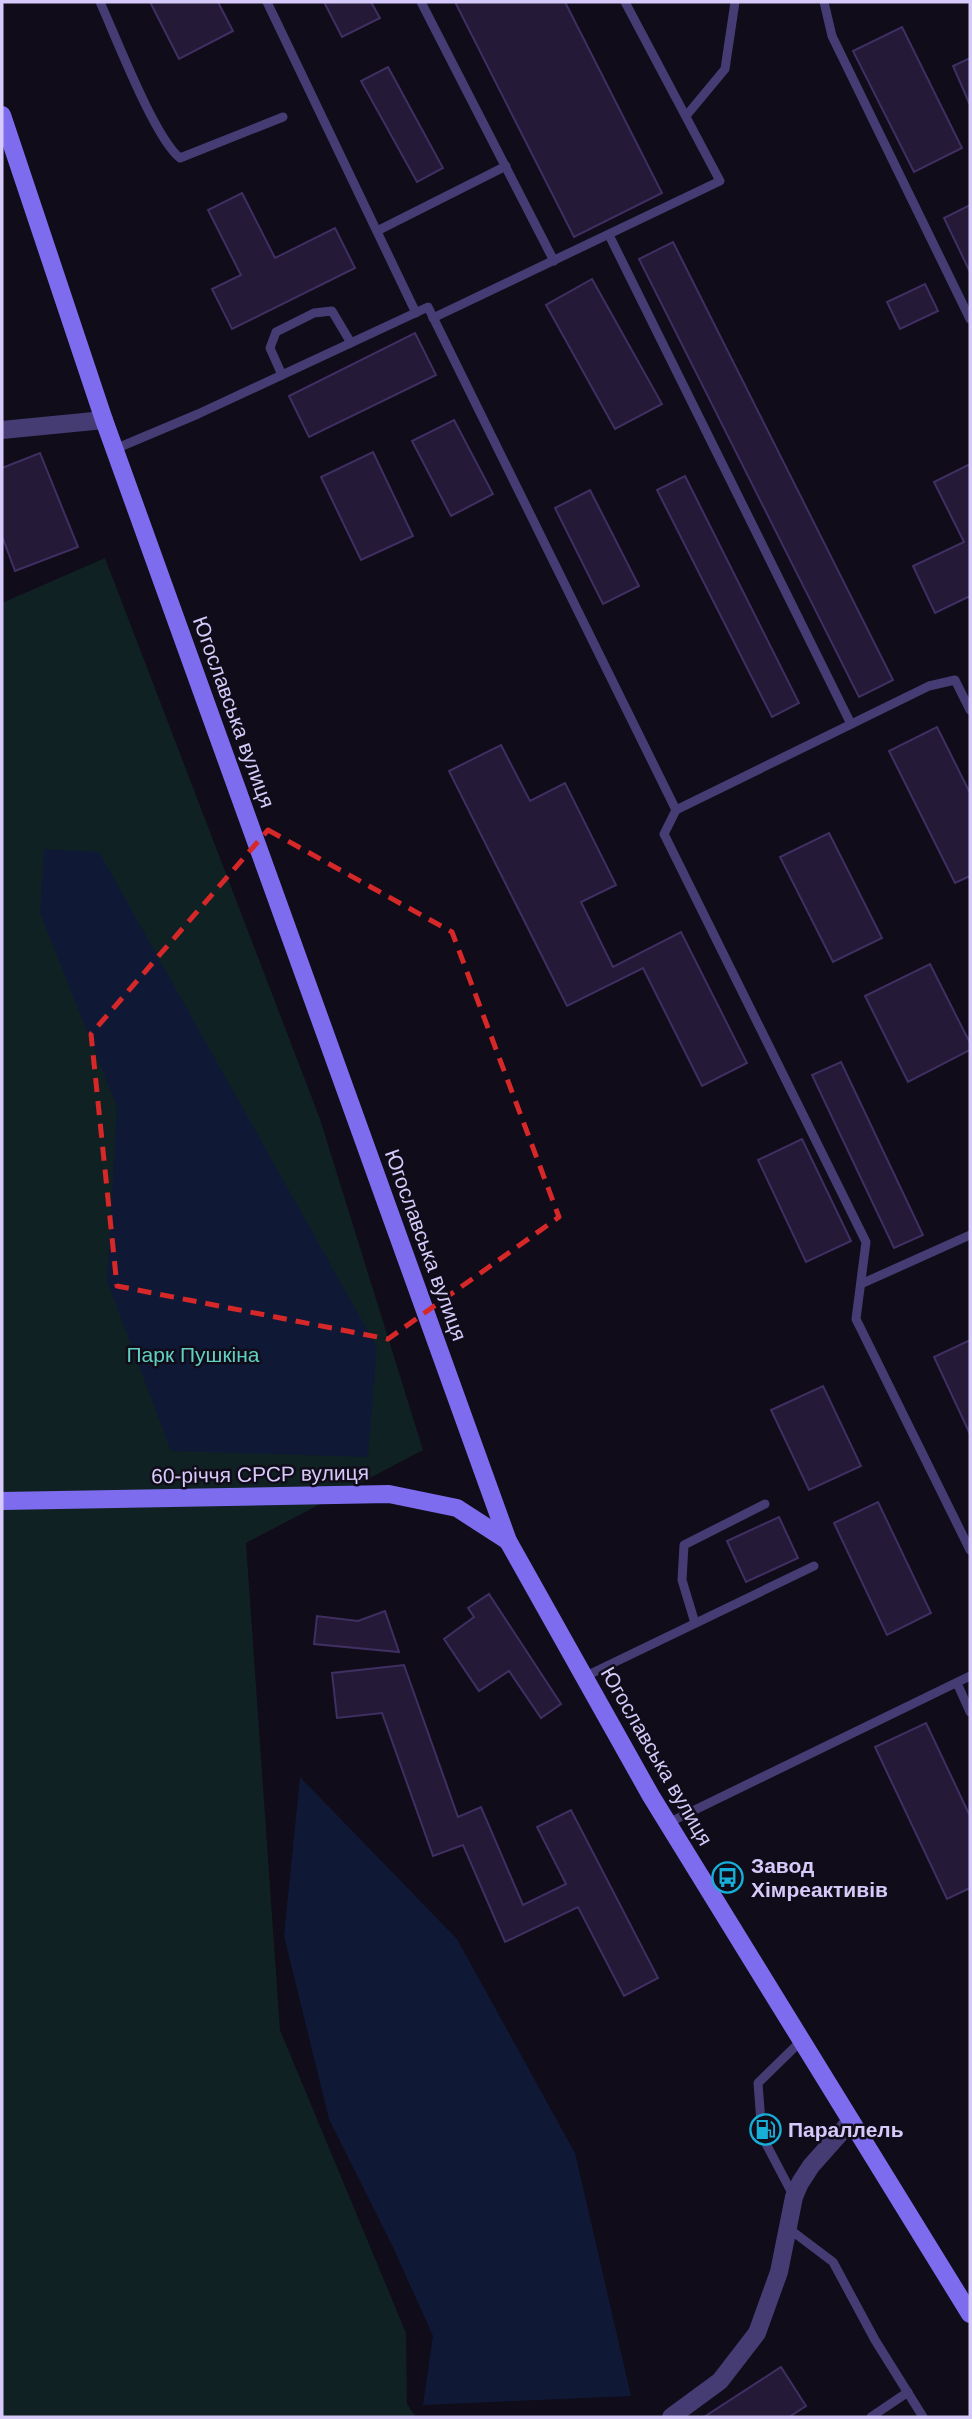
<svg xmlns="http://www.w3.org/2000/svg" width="972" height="2419" font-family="Arial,sans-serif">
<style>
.green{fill:#102123}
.water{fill:#0f1936}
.building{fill:#241a38;stroke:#3f2f62;stroke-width:2}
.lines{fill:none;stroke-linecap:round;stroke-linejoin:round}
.lane{stroke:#453c74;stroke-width:9}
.street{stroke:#453c74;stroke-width:18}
.secondary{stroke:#7e6cef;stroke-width:18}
.marked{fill:none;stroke:#d62828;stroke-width:5;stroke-dasharray:14 9;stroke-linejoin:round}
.labels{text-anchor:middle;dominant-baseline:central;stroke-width:5;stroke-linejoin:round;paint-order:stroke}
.street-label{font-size:21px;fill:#d5caf9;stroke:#100c19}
.park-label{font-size:21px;fill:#60d0c1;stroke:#100c19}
.poi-label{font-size:21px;font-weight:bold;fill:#d5caf9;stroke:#100c19;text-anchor:start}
</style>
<rect width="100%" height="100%" fill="#100c19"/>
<path class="green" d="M105 558 320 1119 423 1450 246 1543 280 2030 406 2333 407 2404 416 2417H2V603Z"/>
<g class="water">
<path d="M44 849 99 852 377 1347 368 1457 171 1451 107 1281 117 1107 40 913Z"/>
<path d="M300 1777 457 1939 575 2153 631 2396 423 2405 433 2336 392 2245 329 2119 284 1936Z"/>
</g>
<g class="building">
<path d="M150 2H218L233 31 179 59Z"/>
<path d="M324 2H371L380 18 342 37Z"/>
<path d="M455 2H565L662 193 574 237Z"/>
<path d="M902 27 962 148 914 172 853 51Z"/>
<path d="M970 58V105L953 66Z"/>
<path d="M388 67 443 168 417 182 361 81Z"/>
<path d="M242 193 275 258 335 228 355 268 232 329 212 289 241 275 208 210Z"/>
<path d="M970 205V272L944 218Z"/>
<path d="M673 242 893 680 859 697 639 259Z"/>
<path d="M592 279 662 404 615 429 546 305Z"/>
<path d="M925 284 938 311 900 329 887 302Z"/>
<path d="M415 333 436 375 309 437 289 396Z"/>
<path d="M454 420 493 494 451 516 412 441Z"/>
<path d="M373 452 413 536 361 560 321 477Z"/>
<path d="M40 453 78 547 15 571 2 536V468Z"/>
<path d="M970 464V596L935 613 913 566 964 542 934 482Z"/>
<path d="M685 476 799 703 772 717 657 490Z"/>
<path d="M590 490 639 586 603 604 555 508Z"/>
<path d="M937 727 970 793V876L955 883 889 751Z"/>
<path d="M501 745 530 801 565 783 616 885 581 902 613 967 681 932 747 1063 702 1086 643 968 567 1006 449 771Z"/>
<path d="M829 833 882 938 833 962 780 857Z"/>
<path d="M930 964 970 1043V1050L908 1082 865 996Z"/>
<path d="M841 1062 923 1235 894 1248 812 1075Z"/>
<path d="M802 1139 851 1241 806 1262 758 1160Z"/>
<path d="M970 1340V1434L934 1357Z"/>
<path d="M823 1386 861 1466 809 1490 771 1410Z"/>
<path d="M878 1502 931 1613 887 1635 834 1523Z"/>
<path d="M779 1517 798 1558 746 1582 727 1541Z"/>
<path d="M489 1594 561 1704 541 1718 509 1671 479 1691 444 1639 474 1617 468 1608Z"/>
<path d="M385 1611 399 1652 314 1644 317 1616 358 1621Z"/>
<path d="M404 1665 458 1817 481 1807 523 1905 566 1884 537 1827 571 1810 658 1978 624 1996 578 1907 505 1942 463 1845 433 1856 382 1713 337 1718 332 1673Z"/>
<path d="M926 1723 970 1816V1888L947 1899 875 1747Z"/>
<path d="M781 2367 806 2406 789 2417H704Z"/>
</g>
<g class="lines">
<g class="lane">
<path d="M100 2C116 37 154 137 180 158L283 117"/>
<path d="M267 2 416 313"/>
<path d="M421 2 554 261"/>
<path d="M824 2 832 36 970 319"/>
<path d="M686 116 725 69 735 2"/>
<path d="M377 231 506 166"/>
<path d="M609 235 851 724"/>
<path d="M433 318 720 181 625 2"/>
<path d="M282 375 270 348 276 332 314 313 332 311 351 343"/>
<path d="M115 449 198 414 428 307 676 810"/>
<path d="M970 710 955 680 929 686 676 810 664 834 866 1242 856 1319 970 1550"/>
<path d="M861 1284 970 1235"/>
<path d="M695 1623 682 1580 684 1545 765 1504"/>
<path d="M584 1677 814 1566"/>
<path d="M957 1683 970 1712"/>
<path d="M668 1823 970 1676"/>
<path d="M794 2197 762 2136 758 2083 802 2040"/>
<path d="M788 2228 833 2262 875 2340 923 2417"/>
<path d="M871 2417 908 2392"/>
</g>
<g class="street">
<path d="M2 430 104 420"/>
<path d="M671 2417 720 2381 757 2333 779 2272 794 2197 800 2183 811 2166 851 2121"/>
</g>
<g class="secondary">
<path d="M2 115 104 420 508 1541 651 1796 970 2314"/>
<path d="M2 1501 389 1494 457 1508 508 1541"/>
</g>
</g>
<path class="marked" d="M268 830 452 932 559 1217 388 1339 117 1286 91 1034Z"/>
<defs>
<symbol id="bus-ring" viewBox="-11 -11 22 22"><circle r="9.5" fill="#100c19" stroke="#17afd8" stroke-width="1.5"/><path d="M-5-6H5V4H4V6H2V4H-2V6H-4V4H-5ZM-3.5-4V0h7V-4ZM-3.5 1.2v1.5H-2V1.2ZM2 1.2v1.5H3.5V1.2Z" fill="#17afd8"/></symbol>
<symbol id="fuel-ring" viewBox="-11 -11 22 22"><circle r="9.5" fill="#100c19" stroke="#17afd8" stroke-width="1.5"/><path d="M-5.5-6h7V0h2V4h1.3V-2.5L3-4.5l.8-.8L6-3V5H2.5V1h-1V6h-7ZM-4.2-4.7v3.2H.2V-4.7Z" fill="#17afd8"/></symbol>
</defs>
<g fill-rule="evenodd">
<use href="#bus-ring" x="710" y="1860" width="35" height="35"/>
<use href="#fuel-ring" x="748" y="2112" width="35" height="35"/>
</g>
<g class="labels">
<g class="street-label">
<text transform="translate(234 712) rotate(70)">Югославська вулиця</text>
<text transform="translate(426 1245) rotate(70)">Югославська вулиця</text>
<text transform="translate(260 1474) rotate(-1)">60-річчя СРСР вулиця</text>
<text transform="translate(657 1756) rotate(60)">Югославська вулиця</text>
</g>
<g class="park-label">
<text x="193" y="1354">Парк Пушкіна</text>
</g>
<g class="poi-label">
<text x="751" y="1865">Завод<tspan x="751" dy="24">Хімреактивів</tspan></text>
<text x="788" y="2129">Параллель</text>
</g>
</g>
<rect width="972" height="2419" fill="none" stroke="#d5caf9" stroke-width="7"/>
</svg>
